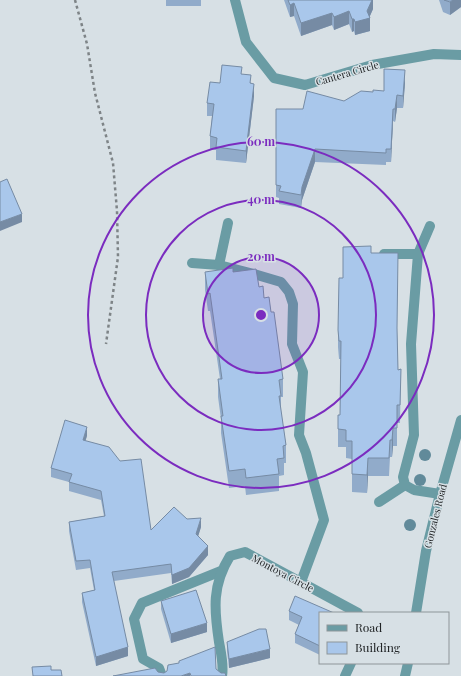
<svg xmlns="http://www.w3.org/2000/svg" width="461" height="676" font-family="'Playfair Display',serif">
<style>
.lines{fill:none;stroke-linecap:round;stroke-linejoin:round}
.path{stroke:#7e8487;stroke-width:2.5;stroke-dasharray:3 3;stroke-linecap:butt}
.minor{stroke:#6a9ca4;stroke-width:10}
.tree{fill:#618a9a}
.wall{fill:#91abca}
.shaded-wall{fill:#768ba4}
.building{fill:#a9c7eb;stroke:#768ba4}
.ring{fill:none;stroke:#7b2cbf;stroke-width:2}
.labels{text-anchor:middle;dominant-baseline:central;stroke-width:3;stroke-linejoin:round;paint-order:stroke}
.street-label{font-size:10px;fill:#212426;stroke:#d7e0e5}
.centre{fill:#7b2cbf;stroke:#d7e0e5;stroke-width:2}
.ring-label{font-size:12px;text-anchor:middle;font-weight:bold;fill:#7b2cbf;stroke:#d7e0e5;stroke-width:3;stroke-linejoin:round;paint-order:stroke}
</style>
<rect width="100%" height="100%" fill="#d7e0e5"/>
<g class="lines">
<path class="path" d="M75 0 87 44 95 93 113 163 117 211 118 257 106 344"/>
<g class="minor">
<path d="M235 0 246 42 274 78 305 85 372 65 434 54 461 55"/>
<path d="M430 226 418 254 411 344 414 435 403 477 405 485 414 490 440 494"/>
<path d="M384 254H418"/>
<path d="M192 263 219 265 254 274 281 282 289 292 293 304 292 344 303 372 299 435 306 453 324 520 301 582"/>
<path d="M219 265 228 223"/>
<path d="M379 502 405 485"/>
<path d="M416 613 426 551 440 494 461 420"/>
<path d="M162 676 159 668 143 659 134 619 142 603 221 571"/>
<path d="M222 676C224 665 221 653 219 642 214 609 212 585 230 556L245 552 358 613"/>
<path d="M345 676 351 663"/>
<path d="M405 676 408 663"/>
</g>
</g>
<g class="tree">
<circle cx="425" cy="455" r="6"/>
<circle cx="420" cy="480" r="6"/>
<circle cx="410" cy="525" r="6"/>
</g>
<g class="wall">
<rect x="166" y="0" width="35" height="6"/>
<path d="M284 0H373V9L369 18 370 31 355 35 354 31 352 32 349 24 334 30 332 25 301 36 294 16 290 17Z"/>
<path d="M439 0H461V7L450 15 443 12Z"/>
<path d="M242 74 251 83 254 96 246 163 216 160V150L210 149V136L212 116H207V103L220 83Z"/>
<path d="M405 83 403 108H397L395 122 393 121 391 162H386V165L315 162 302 200 301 208 279 204V198L276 197V109H303L344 101 373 92 384 91Z"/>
<path d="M371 253 397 331 398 370 401 369 400 423H397V446H393L392 457H390L389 476H368L367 493 352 492V459L346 458V447H338V429L340 415 341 359H339L338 347V330Z"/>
<path d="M205 272H233L259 287 264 298 283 379V397H281V412L286 445V463H284V475L279 476V491L246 495 245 486 229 488 221 433V419L218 397V379H220L210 311H208L205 290Z"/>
<path d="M87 436 85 440 151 530 187 519 201 527 198 536 208 555 189 577 172 584 171 573 114 581 128 656 96 666 82 602V593L94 590 90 568 76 570 69 531V522L104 516 101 500 69 491V482L51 477V468Z"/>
<path d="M161 601 207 632 171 643 161 609Z"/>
<path d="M289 611 320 613V655L295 643V634L299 625 289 620Z"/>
<path d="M227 642 270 658 229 668 227 651Z"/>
</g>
<g class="shaded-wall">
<path d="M372 0H373V9L369 18H370V31L355 35V22L367 11Z"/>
<path d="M453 0H461V7L450 15V2Z"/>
<path d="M294 3V16L290 17V5Z"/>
<path d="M349 11V24L334 30V17Z"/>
<path d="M332 13V25L301 36V23Z"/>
<path d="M352 19H354V31L352 32Z"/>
<path d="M405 70V83L403 108V96Z"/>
<path d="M254 84V96L246 163V151Z"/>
<path d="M397 95V108L395 122V109Z"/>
<path d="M393 109V121L391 162V149Z"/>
<path d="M315 149V162L302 200 301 208 302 187Z"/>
<path d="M22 214V222L0 231V222Z"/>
<path d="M87 427V436L83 449V440Z"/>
<path d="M393 428V446L392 457V440Z"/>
<path d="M368 458V476L367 493V475Z"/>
<path d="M201 518V527L196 543V534Z"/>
<path d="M208 546V555L189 577 172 584V575Z"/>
<path d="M207 623V632L171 643V634Z"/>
<path d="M128 647V656L96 666V657Z"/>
<path d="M270 649V658L229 668V659Z"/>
<path d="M190 673V676H181Z"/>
</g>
<g class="building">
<path d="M288 0H372L367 11 370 18 355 22 354 19H352L349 11 334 17 332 13 301 23 294 3 290 5Z"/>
<path d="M444 0H453L450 2Z"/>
<path d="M222 65 242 67 241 74 251 75 250 83 254 84 246 151 216 147 217 138 210 136 214 104 207 103 210 82 220 83Z"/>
<path d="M384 69 405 70 403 96 397 95 395 109H393L391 149H386V153L315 149 302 187 301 195 279 191 281 186 276 185V109H303L307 91 344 101 361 91 373 92V90L384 91Z"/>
<path d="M7 179 22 214 0 222V182Z"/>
<path d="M371 246V253H398L397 328 398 370 401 369 400 405H397V428H393L392 440H390L389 458H368L367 475 352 474V441H346V430L338 429V415H340L341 341H339L338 330 339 278H343V247Z"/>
<path d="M233 268V272L256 269 259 287 263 286 264 298 269 297 271 312H274L283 379 279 380 281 396H279L286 445 283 446 284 458 277 459 279 474 246 478 245 469 229 471 221 416H223L218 379H222L210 293 208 294 205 272Z"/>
<path d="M65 420 87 427 83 440 109 447 120 461 141 459 151 530 174 507 187 519 201 518 196 534 208 546 189 568 172 575 171 564 112 572 128 647 96 657 82 593 95 590 90 560 76 561 69 522 105 516 101 491 69 482 72 474 51 468Z"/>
<path d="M196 590 207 623 171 634 161 601Z"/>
<path d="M295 596 334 613H320V646L295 634 302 617 289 611Z"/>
<path d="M259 629H266L270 649 229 659 227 642Z"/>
<path d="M215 647 216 669 221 673H225L226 676H191L190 673 181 676H113L155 668 158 672 164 673 167 671 168 665 179 663V661Z"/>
<path d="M51 666V670H61L62 676H33L32 667Z"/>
</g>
<circle cx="261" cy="315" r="58" fill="#7b2cbf" fill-opacity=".12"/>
<g class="ring">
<circle cx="261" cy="315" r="58"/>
<circle cx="261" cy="315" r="115"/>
<circle cx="261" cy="315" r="173"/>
</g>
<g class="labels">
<g class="street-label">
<text transform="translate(347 73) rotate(-16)">Cantera Circle</text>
<text transform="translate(435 516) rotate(-76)">Gonzales Road</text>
<text transform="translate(283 573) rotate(28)">Montoya Circle</text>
</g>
</g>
<circle cx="261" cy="315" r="6" class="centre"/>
<g class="ring-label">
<text x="261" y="146">60 m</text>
<text x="261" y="204">40 m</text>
<text x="261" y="261">20 m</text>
</g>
<rect x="319" y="612" width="130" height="52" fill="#d7e0e5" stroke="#8e9599"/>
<rect x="327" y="625" width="20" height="6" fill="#6a9ca4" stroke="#8e9599"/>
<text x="355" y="632" font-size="12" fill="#212426">Road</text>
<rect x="327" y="642" width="20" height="12" fill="#a9c7eb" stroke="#8e9599"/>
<text x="355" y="652" font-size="12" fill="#212426">Building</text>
</svg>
